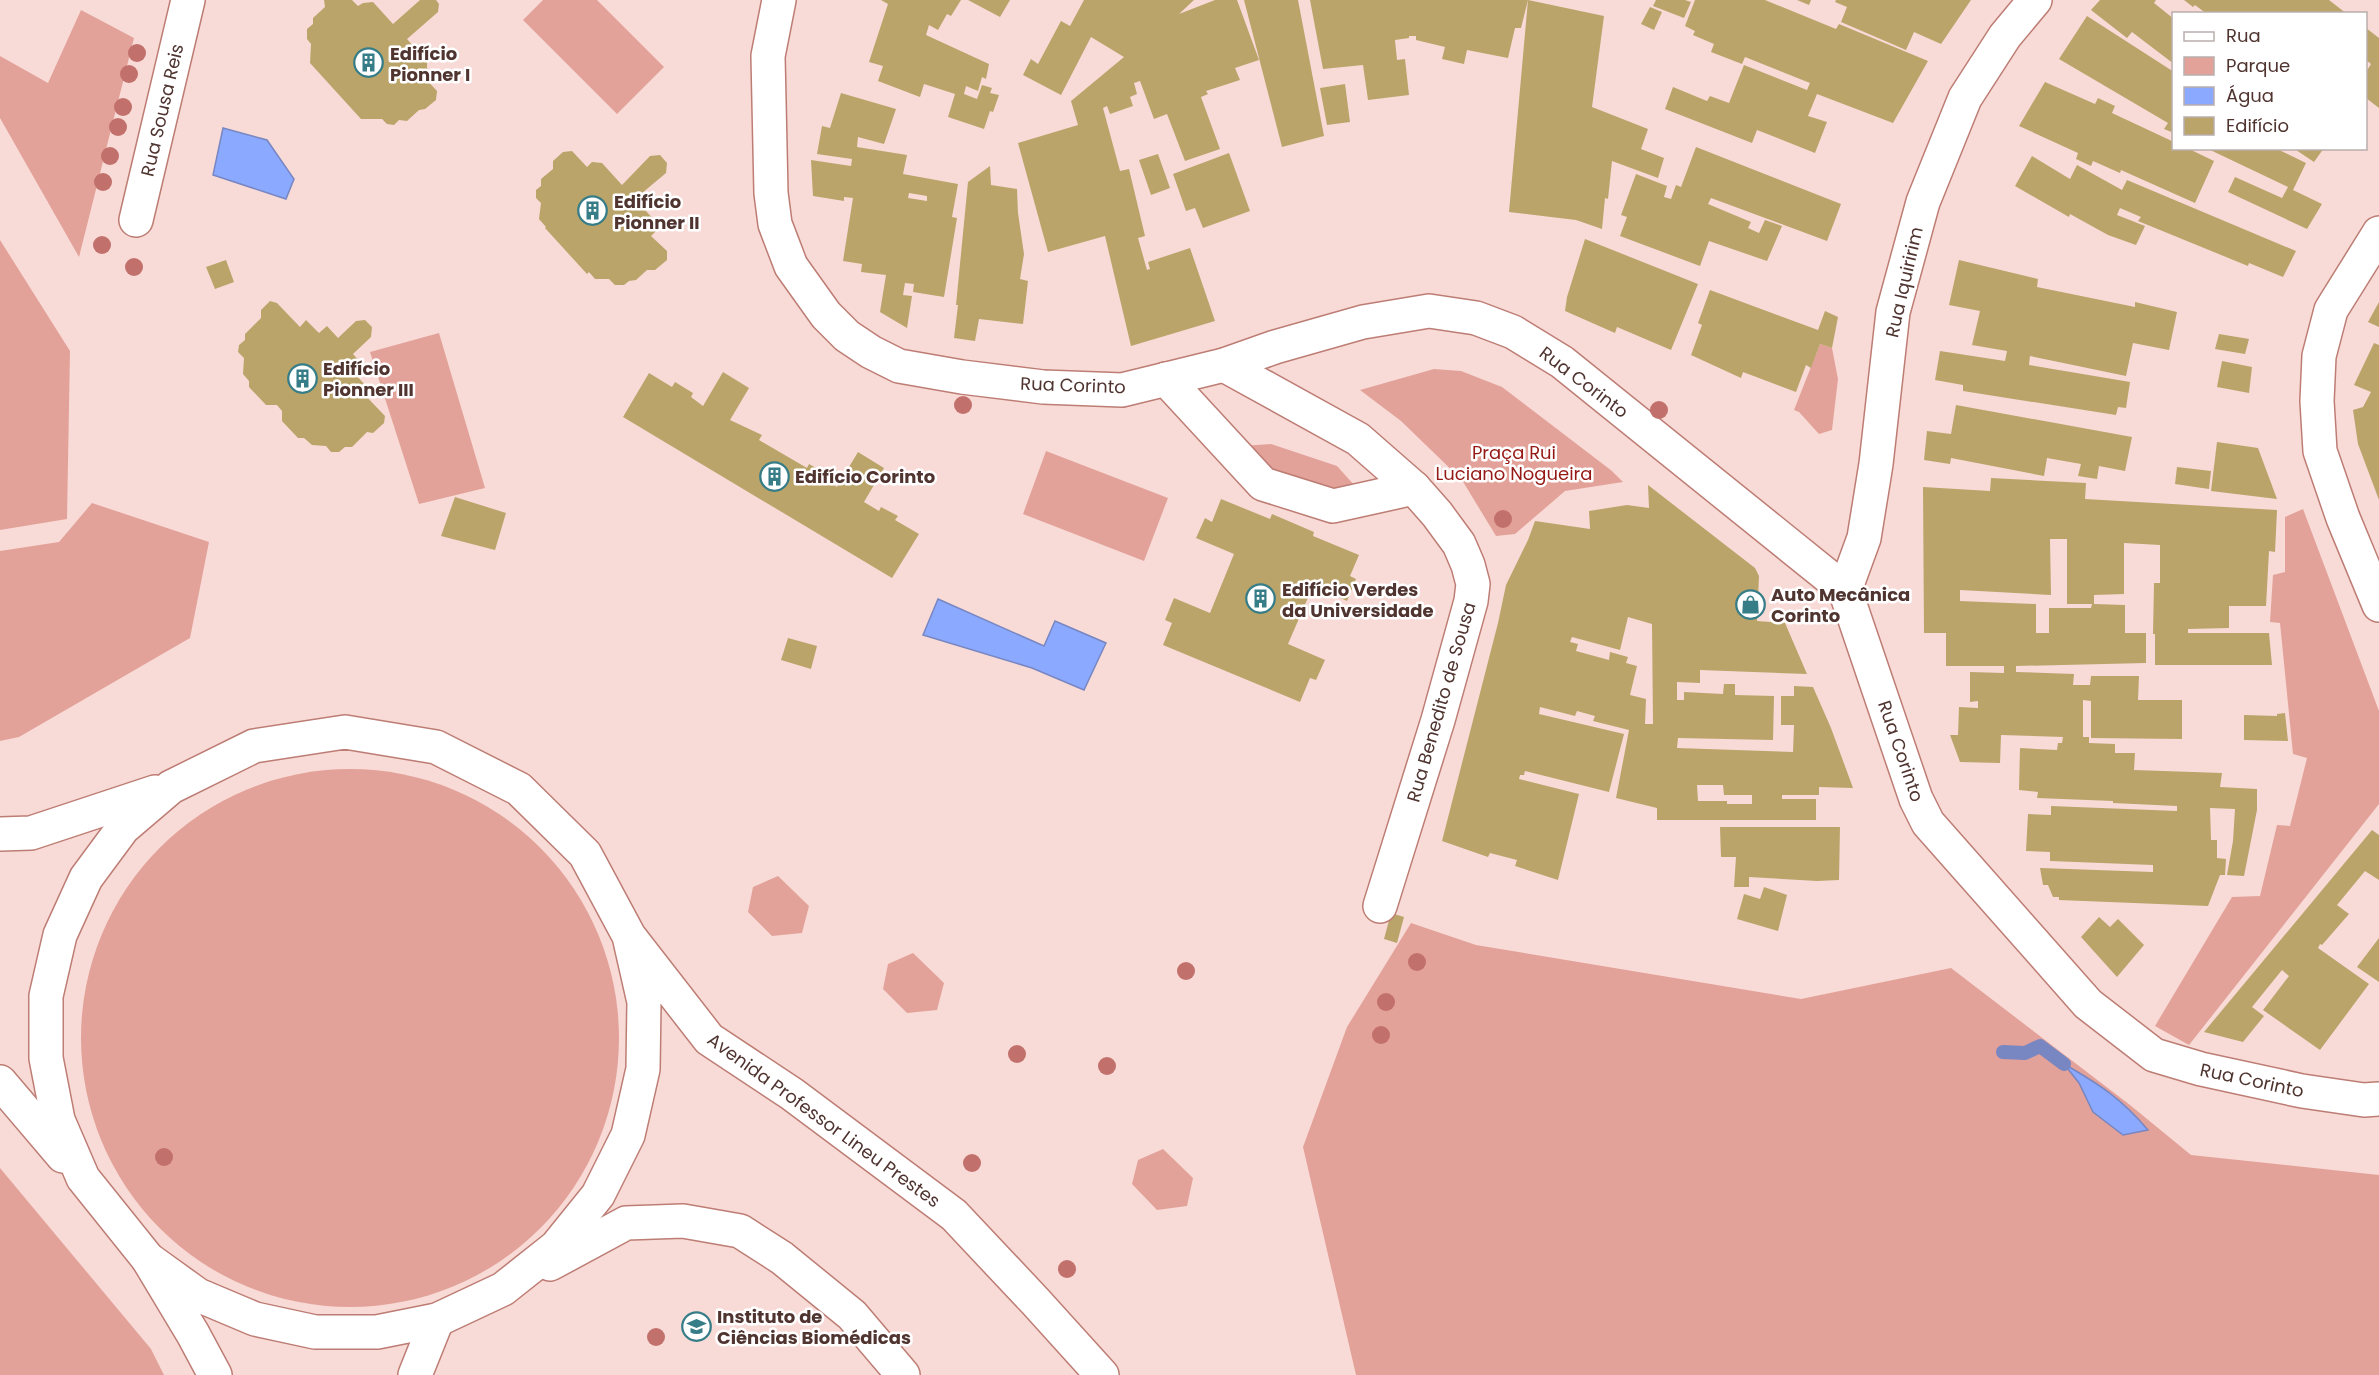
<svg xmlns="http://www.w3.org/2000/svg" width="2379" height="1375" font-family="Poppins,sans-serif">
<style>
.green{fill:#e3a299}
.water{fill:#8aa9ff;stroke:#7886c1;stroke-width:1.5}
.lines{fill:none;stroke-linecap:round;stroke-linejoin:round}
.stream{stroke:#7886c1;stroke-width:14}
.building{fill:#bba46a;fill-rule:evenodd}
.minor-casing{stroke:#bd7d74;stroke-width:36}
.major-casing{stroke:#bd7d74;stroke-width:36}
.minor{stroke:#fff;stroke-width:33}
.major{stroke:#fff;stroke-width:33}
.tree{fill:#c2706c}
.labels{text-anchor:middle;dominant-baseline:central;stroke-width:5;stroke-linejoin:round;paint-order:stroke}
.poi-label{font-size:18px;font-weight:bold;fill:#4f3430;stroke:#fff;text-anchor:start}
.street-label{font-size:18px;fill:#4f3430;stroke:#fff}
.park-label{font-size:18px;fill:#951915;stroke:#fff}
</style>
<rect width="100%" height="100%" fill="#f8dbd7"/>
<g class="green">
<path d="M543 0H597L664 67 617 114 523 20Z"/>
<path d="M81 10 134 38 79 257 0 118V56L48 83Z"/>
<path d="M0 240 70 351 67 519 0 530Z"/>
<path d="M439 333 485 488 419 504 370 352Z"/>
<path d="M1820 344 1832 348 1838 379 1832 430 1819 434 1799 412 1794 410Z"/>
<path d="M1434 369 1461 371 1502 387 1612 471 1623 482 1565 491 1515 534 1496 536 1462 480 1401 421 1360 390Z"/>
<path d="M1271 444 1337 466 1355 486 1321 492 1265 473 1242 446Z"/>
<path d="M1046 451 1168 498 1144 561 1023 514Z"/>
<path d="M92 503 209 542 190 638 19 737 0 741V551L59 542Z"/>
<path d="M2303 509 2379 711V804L2189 1045 2155 1026 2232 897 2260 896 2277 825 2290 826 2307 758 2293 754 2280 623 2270 622 2273 575 2285 572V517Z"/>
<circle cx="350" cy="1038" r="269"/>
<path d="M778 876 809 906 802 933 772 936 748 912 753 887Z"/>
<path d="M1411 923 1476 945 1801 999 1951 968 2130 1105 2191 1155 2379 1175V1375H1356L1303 1147 1347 1027Z"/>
<path d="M913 953 944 983 937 1010 907 1013 883 989 888 964Z"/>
<path d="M1163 1149 1193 1178 1187 1206 1157 1210 1132 1184 1138 1160Z"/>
<path d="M0 1168 151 1349 164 1375H0Z"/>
</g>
<g class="water">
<path d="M223 128 267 140 294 179 286 199 213 175Z"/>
<path d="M938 599 1044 646 1055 621 1106 643 1084 690 1032 668 923 635Z"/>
<path d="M2064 1064C2099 1084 2122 1099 2148 1130L2123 1135 2093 1112 2079 1083Z"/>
</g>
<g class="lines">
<path class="stream" d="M2003 1052 2025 1053 2040 1046 2064 1064"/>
</g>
<g class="building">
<path d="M324 0H352L358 6 363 3 373 2 393 24 420 0H436L439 4 438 12 407 39 427 62V72L422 75 437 91 436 100 425 109 419 110 407 121 399 120 394 125 387 124 382 119H361L310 63 311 44 307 39V29L313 24V18L325 7Z"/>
<path d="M881 0H961L951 16 947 14 938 30 929 25 926 35 989 64 986 79 982 77 978 91 966 86 964 94 977 99 982 85 992 88 990 93 999 95 993 112 990 111 984 129 948 117 955 94 924 84 920 97 878 81 883 66 869 62 888 4Z"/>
<path d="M968 0H1010L1000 17Z"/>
<path d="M1084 0H1194L1179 14 1215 0H1237L1259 60 1235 68 1240 80 1206 91 1208 94 1201 97 1220 149 1185 161 1167 114 1154 119 1140 81 1134 83 1137 94 1130 97 1133 106 1110 114 1107 106 1103 108 1120 171 1129 169 1145 236 1138 238 1147 270 1150 269 1148 262 1190 248 1215 321 1131 346 1105 236 1048 252 1018 143 1078 125 1071 101 1124 57 1091 37 1061 95 1023 75 1031 59 1038 64 1061 21 1070 26Z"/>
<path d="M1244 0H1298L1324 136 1282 147Z"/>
<path d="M1310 0H1528L1521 28H1515L1508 58 1467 50 1464 64 1442 59 1445 47 1416 40V36H1409V38L1395 40 1397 60 1405 59 1409 95 1368 100 1363 65 1323 69Z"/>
<path d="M1528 0 1604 16 1592 107 1648 129 1641 149 1664 158 1658 178 1612 161 1608 199 1605 198 1602 229 1576 220 1509 212Z"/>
<path d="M1656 0H1685L1691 2 1684 18 1653 6Z"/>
<path d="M1695 0H1765L1836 29 1839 24 1928 61 1893 123 1817 94 1808 116 1827 122 1815 153 1757 130 1752 143 1665 109 1673 87 1707 101 1710 96 1729 103 1744 65 1807 90 1810 83 1745 57 1742 64 1711 52 1714 44 1693 35 1695 31 1685 26Z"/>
<path d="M1797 0H1811L1809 5Z"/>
<path d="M1836 0H1971L1941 44 1914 32 1906 50 1841 22 1847 7 1835 2Z"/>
<path d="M2100 0H2156L2154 3 2174 19V64L2132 32 2127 38 2091 10Z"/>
<path d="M2184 0H2329L2347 14H2207L2195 5 2193 7Z"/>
<path d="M1650 7 1662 12 1654 30 1641 24Z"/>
<path d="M2087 16 2174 72V133L2164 129 2168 123 2059 59Z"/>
<path d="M2366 28 2379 38V108L2366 98V72L2371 64 2366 60Z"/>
<path d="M2045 82 2095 104 2098 98 2115 106 2112 113 2174 142V148H2187L2214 161 2195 203 2121 170 2120 173 2093 161 2091 166 2076 159 2078 153 2019 126Z"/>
<path d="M1345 84 1350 122 1327 125 1320 88Z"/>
<path d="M841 93 896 109 884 144 858 137 857 147 907 155 903 174 958 184 952 217 957 218 944 297 913 292 914 284 905 283 903 295 912 296 907 328 880 312 886 275 861 272 862 264 843 261 853 198 844 197V201L813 196 811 160 851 166 852 159 817 154 822 126 830 128ZM909 193 927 196V201L908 198Z"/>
<path d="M1696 147 1841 204 1827 241 1711 198 1708 204 1751 222 1748 228 1759 233 1765 220 1782 226 1767 261 1709 241 1700 266 1620 236 1627 217 1621 215 1636 174 1667 186 1664 197 1671 199 1676 185 1681 187Z"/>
<path d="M2206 148H2275L2306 163 2293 190 2322 204 2307 229 2228 192 2235 177 2282 198 2288 187Z"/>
<path d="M2293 148H2324L2314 162Z"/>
<path d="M572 151 587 167 592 162 602 163 622 185 650 156 660 155 667 163 666 173 635 199 656 222V231L651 236 667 251V260L655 270H647L636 280 629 281 624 285H615L609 279H595L589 272 587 274 545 228 546 227 539 219 541 203 536 198V190L541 186V179L553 169V161L563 152Z"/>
<path d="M1229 153 1250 211 1203 228 1195 208 1186 211 1173 174Z"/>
<path d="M1158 154 1170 188 1151 195 1139 160Z"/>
<path d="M2032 156 2070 179 2077 165 2122 190 2127 180 2296 251 2283 277 2249 263 2248 266 2138 221 2141 217 2120 208 2117 215 2145 226 2136 245 2108 235 2070 214 2069 217 2015 186Z"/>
<path d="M990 166 991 185 1017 189 1018 213 1024 254 1020 279 1028 281 1023 324 979 319 975 341 954 338 958 305H956L968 182Z"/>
<path d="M1585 239 1698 284 1671 350 1617 327 1615 333 1565 311 1567 297Z"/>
<path d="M226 260 234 282 215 289 206 267Z"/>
<path d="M1959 260 2038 279 2037 287 2135 307V302L2177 312 2169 350 2133 343 2126 376 2030 356 2029 365 2130 382 2126 408 2118 407 2116 415 1963 391V385L1935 380 1940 351 2005 361 2007 351 1972 345 1980 311 1949 305Z"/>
<path d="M1710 290 1818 330 1825 311 1838 317 1832 348 1820 344 1811 368 1806 365 1796 392 1743 372 1741 378 1691 355 1702 325 1698 323Z"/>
<path d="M270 301 277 303 300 327 306 320 319 333 327 326 338 338 356 321 365 320 372 327 371 337 353 354 364 366 356 375 366 386 361 391 385 416 384 423 373 433 367 432 352 447H345L339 452H331L326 446 312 445 304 438H298L282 421V411L277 405H266L249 387V381L243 374 244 358 238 352 239 345 245 340V334L261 318V310Z"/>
<path d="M2379 302V327L2368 322Z"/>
<path d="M2219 334 2249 339 2245 354 2215 349Z"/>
<path d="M2374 343 2379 345V500L2358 444 2353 410 2363 407 2371 392 2354 385Z"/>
<path d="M2222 361 2252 367 2249 393 2217 387Z"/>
<path d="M723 372 749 388 730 420 762 435 759 440 807 468 809 464 827 474 824 479 837 487 858 452 884 468 864 502 879 511 881 507 898 516 895 520 919 534 892 578 623 417 649 373 672 387 675 382 693 393 691 397 703 406Z"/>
<path d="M1956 405 2132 437 2125 471 2099 466 2097 479 2078 476 2081 464 2047 458 2044 476 1951 458 1950 464 1924 460 1927 431 1951 434Z"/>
<path d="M2217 442 2258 448 2277 499 2211 491Z"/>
<path d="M2177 467 2211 471 2209 489 2175 484Z"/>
<path d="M1991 478 2086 483 2085 499 2277 510 2275 552 2269 551 2266 606H2229V628L2188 629V633H2269L2272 665H2155V634H2153L2154 583H2160V545L2124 543V594L2094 595V604L2125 605V633H2146V663L2016 666V672L2074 674 2073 685H2090L2091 676H2139L2138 700H2182V739L2091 738V701L2083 700V737H2089V743L2115 744V753H2135L2134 770 2222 773 2220 787 2257 789V810L2244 876 2227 875 2233 841 2235 809 2210 808 2211 840H2217V858L2226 859 2225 875H2220L2208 906 2059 900V897H2053L2048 885H2043L2040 868 2153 872V865L2050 861V852L2026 851 2028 814 2051 815V806L2177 811V806L2113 803V801L2037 798 2038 792 2019 790 2020 748 2057 750 2058 743H2062L2063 737 2001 735 2000 763 1960 762 1950 735H1958L1959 707 1978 708V701L1970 702V672L2004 673V666H1946V633H1924L1923 487 1990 491ZM2050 539H2067V604H2092L2091 608H2049V633H2036V604L1960 601V590L2051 595Z"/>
<path d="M1648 485 1755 568 1759 576 1757 621 1785 623 1807 674 1700 670V683L1677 682V700H1684V692L1723 694 1724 684H1735V695L1774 696 1773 740 1678 738 1677 748 1793 752 1794 725H1781V696H1794V686L1813 687 1831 728 1853 788 1819 787V795H1782V799H1816V820H1657V808L1616 798 1629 730 1593 721 1595 716 1577 711 1575 716 1540 707 1539 714 1624 734 1609 792 1525 771 1524 775H1520L1519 779 1579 794 1558 880 1515 866 1517 860 1490 853 1488 857 1442 841 1498 623 1506 585 1528 540 1535 521 1590 529 1589 511 1627 505 1649 508ZM1628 617 1652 624 1653 724H1645L1646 699 1630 695 1637 666 1626 663 1628 657 1610 652 1609 660 1576 651 1578 644 1570 642 1572 637 1620 650ZM1697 785H1723L1724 795H1752V804H1727V801H1698Z"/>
<path d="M455 497 506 513 495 550 441 536Z"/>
<path d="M1221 499 1270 519 1272 514 1314 532 1313 536 1359 555 1350 576 1356 579 1347 601 1313 586 1288 644 1325 660 1316 680 1310 678 1300 702 1163 645 1172 623 1165 620 1174 598 1210 613 1234 554 1196 538 1205 518 1212 522Z"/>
<path d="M788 638 817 646 811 669 781 660Z"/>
<path d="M2285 713 2288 741 2244 740V715L2277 716V714Z"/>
<path d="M1720 827H1840L1839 880 1817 881 1749 877V887H1734L1736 857H1721Z"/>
<path d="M2372 830 2379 835V880L2365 871 2337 905 2349 914 2322 945 2320 944 2318 948 2369 984 2320 1050 2263 1010 2289 976 2282 970 2252 1007 2264 1016 2243 1042 2204 1032Z"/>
<path d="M1764 887 1787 895 1778 931 1737 919 1744 894 1760 899Z"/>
<path d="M1391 913 1404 917 1397 943 1384 939Z"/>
<path d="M2099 917 2110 927 2118 919 2144 945 2117 977 2081 937Z"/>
<path d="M2379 938V982L2357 967Z"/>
</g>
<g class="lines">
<defs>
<g id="minor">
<path d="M779 0 768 56 771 193 775 224 791 266 826 315 847 336 871 352 899 366 962 377 1043 387 1122 390 1224 365 1275 347 1363 322 1429 311 1476 318 1513 332 1562 362 1845 590 1916 799 1928 823 2088 1004 2154 1055 2201 1069 2302 1091 2364 1100 2379 1099"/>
<path d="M136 220 188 0"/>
<path d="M2379 233 2331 310 2319 356 2317 401 2320 451 2343 518 2379 605"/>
<path d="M1224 365 1358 439 1414 488 1437 514 1459 544 1468 565 1473 584 1471 601 1438 720 1380 906"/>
<path d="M1166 379 1263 484 1333 506 1414 488"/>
<path d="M1845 590 1864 538 1876 464 1893 312 1923 202 1965 98 2005 36 2035 0"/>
<path d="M148 1259 193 1334 215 1375"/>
<path d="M415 1375 437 1320"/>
</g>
<g id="major">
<path d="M0 834 31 833 155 792"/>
<path d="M629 936 644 1002 643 1069 628 1135 598 1195 556 1247 503 1289 437 1320 377 1332H315L255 1319 198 1295 148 1259 83 1178 58 1120 46 1058V996L60 935 86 878 123 828 171 787 254 746 345 732 436 747 519 789 585 854 629 936 709 1039 792 1094 954 1215 1035 1301 1102 1375"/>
<path d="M0 1082 63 1156"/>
<path d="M550 1264 626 1223 683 1221 740 1231 782 1258 852 1315 903 1375"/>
</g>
</defs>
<use href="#minor" class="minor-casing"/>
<use href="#major" class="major-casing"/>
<use href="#minor" class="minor"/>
<use href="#major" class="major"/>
</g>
<g class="tree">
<circle cx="137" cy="53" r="9"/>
<circle cx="129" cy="74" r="9"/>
<circle cx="123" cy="107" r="9"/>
<circle cx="118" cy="127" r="9"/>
<circle cx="110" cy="156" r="9"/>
<circle cx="103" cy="182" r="9"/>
<circle cx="102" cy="245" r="9"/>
<circle cx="134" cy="267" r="9"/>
<circle cx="963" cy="405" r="9"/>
<circle cx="1659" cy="410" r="9"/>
<circle cx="1503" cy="519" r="9"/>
<circle cx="1417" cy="962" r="9"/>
<circle cx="1186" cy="971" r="9"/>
<circle cx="1386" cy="1002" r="9"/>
<circle cx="1381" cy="1035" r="9"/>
<circle cx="1017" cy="1054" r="9"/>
<circle cx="1107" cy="1066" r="9"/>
<circle cx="164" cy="1157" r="9"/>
<circle cx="972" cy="1163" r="9"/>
<circle cx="1067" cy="1269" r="9"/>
<circle cx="656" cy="1337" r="9"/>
</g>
<defs>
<symbol id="building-ring" viewBox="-11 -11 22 22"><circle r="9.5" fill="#fff" stroke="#367d87" stroke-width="1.5"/><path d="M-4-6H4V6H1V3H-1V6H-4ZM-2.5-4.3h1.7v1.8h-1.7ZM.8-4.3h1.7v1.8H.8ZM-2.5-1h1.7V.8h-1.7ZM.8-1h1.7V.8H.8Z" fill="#367d87"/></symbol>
<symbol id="shop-ring" viewBox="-11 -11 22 22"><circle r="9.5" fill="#fff" stroke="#367d87" stroke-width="1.5"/><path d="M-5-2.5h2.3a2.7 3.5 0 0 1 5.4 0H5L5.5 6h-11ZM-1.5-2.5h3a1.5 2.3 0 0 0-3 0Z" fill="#367d87"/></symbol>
<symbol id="university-ring" viewBox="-11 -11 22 22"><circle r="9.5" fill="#fff" stroke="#367d87" stroke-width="1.5"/><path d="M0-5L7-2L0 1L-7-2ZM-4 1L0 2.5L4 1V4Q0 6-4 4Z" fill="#367d87"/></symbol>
</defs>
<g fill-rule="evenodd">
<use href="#building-ring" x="352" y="46" width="33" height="33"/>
<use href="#building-ring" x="576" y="194" width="33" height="33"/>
<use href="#building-ring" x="286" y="362" width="33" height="33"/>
<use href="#building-ring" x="758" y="460" width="33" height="33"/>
<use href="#building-ring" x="1244" y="582" width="33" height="33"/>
<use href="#shop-ring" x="1734" y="588" width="33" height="33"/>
<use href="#university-ring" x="680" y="1310" width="33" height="33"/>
</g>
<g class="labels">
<g class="poi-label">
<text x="390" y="53">Edifício<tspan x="390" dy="21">Pionner I</tspan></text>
<text x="614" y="201">Edifício<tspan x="614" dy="21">Pionner II</tspan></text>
<text x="323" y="368">Edifício<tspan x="323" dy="21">Pionner III</tspan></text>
<text x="795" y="476">Edifício Corinto</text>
<text x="1282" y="589">Edifício Verdes<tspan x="1282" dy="21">da Universidade</tspan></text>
<text x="1771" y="594">Auto Mecânica<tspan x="1771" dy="21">Corinto</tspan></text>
<text x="717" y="1316">Instituto de<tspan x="717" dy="21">Ciências Biomédicas</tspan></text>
</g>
<g class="street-label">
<text transform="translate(162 110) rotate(-77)">Rua Sousa Reis</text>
<text transform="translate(1904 282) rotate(-77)">Rua Iquiririm</text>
<text transform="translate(1584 382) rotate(37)">Rua Corinto</text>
<text transform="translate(1073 385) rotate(2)">Rua Corinto</text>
<text transform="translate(1441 702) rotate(-74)">Rua Benedito de Sousa</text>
<text transform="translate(1901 751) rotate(71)">Rua Corinto</text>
<text transform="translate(2252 1080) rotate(12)">Rua Corinto</text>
<text transform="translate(824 1120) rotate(36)">Avenida Professor Lineu Prestes</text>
</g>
<g class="park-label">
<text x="1514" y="452">Praça Rui<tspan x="1514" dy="21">Luciano Nogueira</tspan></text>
</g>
</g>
<rect x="2172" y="12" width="195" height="138" fill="#ffffff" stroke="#b9aeac" stroke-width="1.5"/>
<rect x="2184" y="32" width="30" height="9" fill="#ffffff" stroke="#b9aeac" stroke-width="1.5"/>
<text x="2226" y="42" font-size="18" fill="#4f3430">Rua</text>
<rect x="2184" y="57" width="30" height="18" fill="#e3a299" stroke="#b9aeac" stroke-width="1.5"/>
<text x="2226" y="72" font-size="18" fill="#4f3430">Parque</text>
<rect x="2184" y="87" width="30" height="18" fill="#8aa9ff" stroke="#b9aeac" stroke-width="1.5"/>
<text x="2226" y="102" font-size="18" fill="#4f3430">Água</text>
<rect x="2184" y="117" width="30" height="18" fill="#bba46a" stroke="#b9aeac" stroke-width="1.5"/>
<text x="2226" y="132" font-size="18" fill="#4f3430">Edifício</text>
</svg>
